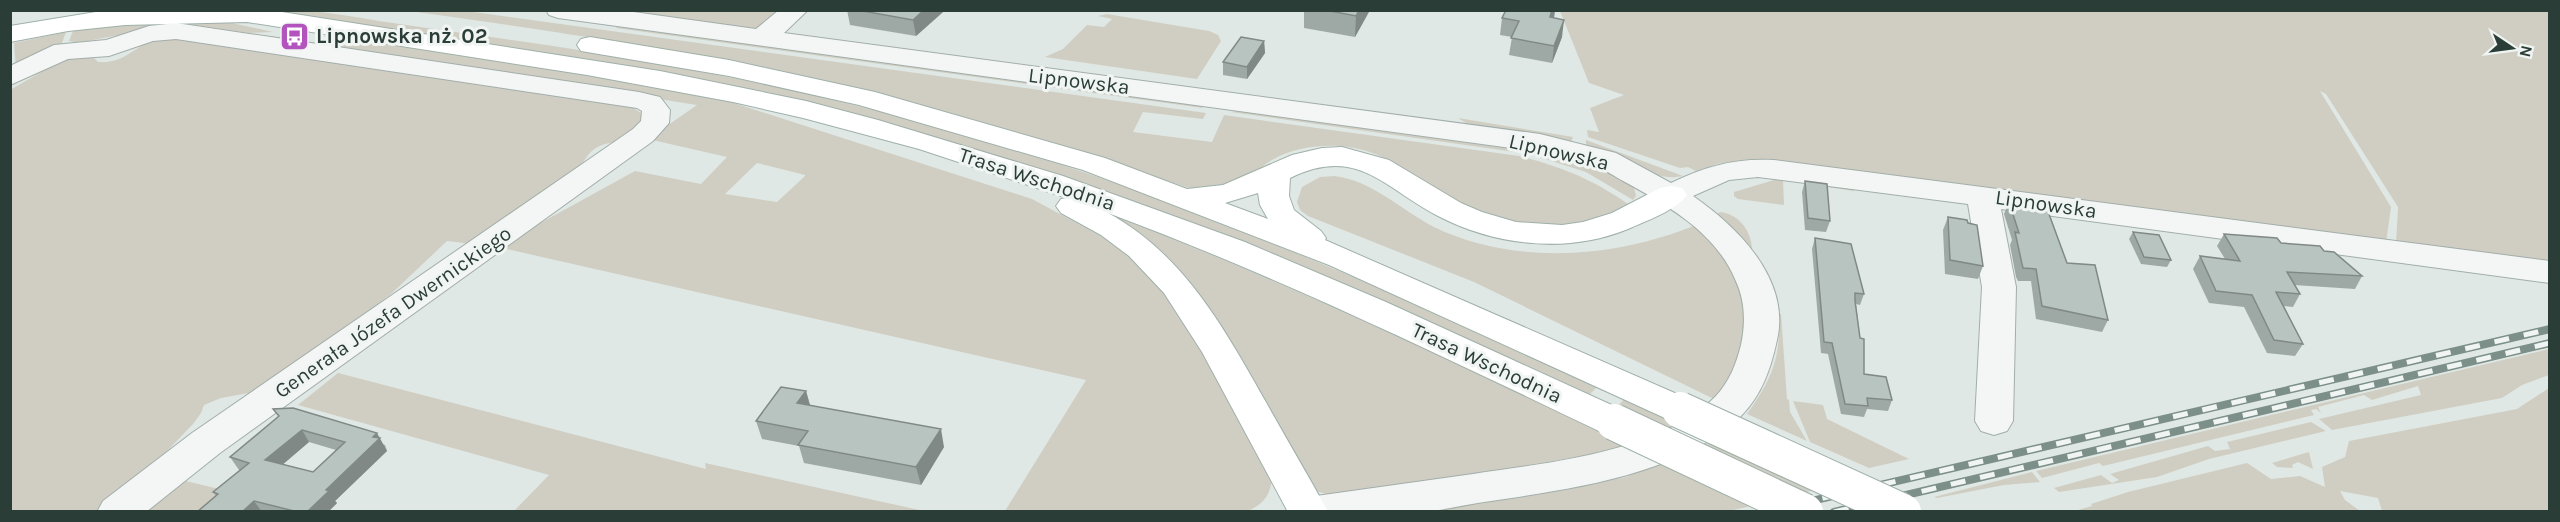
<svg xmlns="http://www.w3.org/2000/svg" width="2560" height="522" font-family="Karla,sans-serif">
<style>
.green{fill:#d0cec2;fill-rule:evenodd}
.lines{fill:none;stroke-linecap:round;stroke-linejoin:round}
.minor-casing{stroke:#a2aeaa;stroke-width:2}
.major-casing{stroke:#9fb0aa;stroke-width:2}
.minor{fill:#f3f6f5;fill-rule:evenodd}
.major{fill:#fff;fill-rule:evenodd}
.rail-casing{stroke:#7c8f89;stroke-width:8}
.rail{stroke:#f0f5f3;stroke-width:5;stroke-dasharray:15;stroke-linecap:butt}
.major-bridge-casing{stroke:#9fb0aa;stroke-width:38;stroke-linecap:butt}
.major-bridge{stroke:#fff;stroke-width:36}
.wall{fill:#9ea9a5;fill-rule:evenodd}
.shaded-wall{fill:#818986}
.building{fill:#b8c4c0;stroke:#818986;stroke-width:1.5;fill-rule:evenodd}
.labels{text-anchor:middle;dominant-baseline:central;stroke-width:6;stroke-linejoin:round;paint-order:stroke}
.poi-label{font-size:21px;font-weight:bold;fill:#2b3d37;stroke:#f0f5f3;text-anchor:start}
.street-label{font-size:21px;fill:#2b3d37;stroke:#f0f5f3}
</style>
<rect width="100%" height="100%" fill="#e0e8e5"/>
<g class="green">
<path d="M252 11C271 11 290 9 309 11 332 13 356 17 379 21 426 28 472 34 519 41 691 66 863 101 1029 154 1224 217 1412 301 1598 386L1587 397 1287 261 1147 206 1019 163 909 131Z"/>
<path d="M409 11H466L1206 113 1203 119 1143 112 1133 132 1212 142 1224 115 1519 156C1562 167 1592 179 1628 204 1619 208 1611 213 1603 216 1555 235 1487 222 1444 196 1408 173 1384 149 1338 146 1316 145 1291 149 1272 160 1261 166 1253 177 1243 183 1228 191 1205 190 1189 188 1076 150 962 113 846 86 701 53 555 31 409 11Z"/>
<path d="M620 11H785L761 29Z"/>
<path d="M1560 11H2549V264L2396 244 2398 207 2326 94 2320 91 2391 207 2386 243 2138 207 1750 161 1720 163 1696 171 1688 167 1680 168 1588 137 1587 130 1599 132 1590 108 1624 95 1589 83Z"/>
<path d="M1107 14 1209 31 1218 35 1221 41 1197 79 1045 57 1063 49 1087 25 1104 27 1112 19 1098 16Z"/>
<path d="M147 17 218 20 273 32 248 33 175 22 149 21 91 26 14 39V37L91 22Z"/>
<path d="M135 24 169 25 78 43 69 41 73 31Z"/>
<path d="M619 25 1201 105 1203 108 616 28Z"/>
<path d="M66 32 62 43 16 68 14 43Z"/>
<path d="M247 35 270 36 317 43 324 39 379 42 709 95 1032 199 1123 248 1173 300 1272 477C1271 494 1264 504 1248 511H1005L1086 380 502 248 524 232 635 171 701 184 727 157 648 139 697 105ZM757 163 805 175V176L777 202 725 194Z"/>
<path d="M160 37 629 105 641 113 642 123 621 142C596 143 589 150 578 172L473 244 447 241 392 293 265 390 221 398 204 405 201 413 193 424 145 474 99 511H11L10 90 55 64 56 61 90 54 98 62C126 64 136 44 160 37Z"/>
<path d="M1237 111 1549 154C1571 160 1621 170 1634 188L1636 196 1633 200 1586 172 1530 154 1231 112Z"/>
<path d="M1458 118 1573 137 1571 142 1471 126Z"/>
<path d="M1586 140 1683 176C1656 183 1611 156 1586 146Z"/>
<path d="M1334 176C1372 180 1401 210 1434 227 1515 266 1615 258 1696 225L1714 241 1736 275 1747 313 1743 355 1716 400 1474 282 1308 216 1300 210 1297 202 1302 187 1320 177Z"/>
<path d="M1781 178 1854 187V191L1783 180 1784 205 1738 199 1734 196V192Z"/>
<path d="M1086 205C1273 276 1453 360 1633 447L1339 498 1313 490 1216 321Z"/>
<path d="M1721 212C1740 215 1752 232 1752 251L1715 214Z"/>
<path d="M1779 314H1781L1787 399 1789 400 1790 412 1807 441 1747 414C1772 379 1781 358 1779 314Z"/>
<path d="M2549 349V375L2522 385 2502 398 2332 430 2319 419 2421 395 2418 386 2372 400 2364 395 2318 407 2321 413 2316 409 2311 410 2314 415 2103 466 2099 463 2042 478 2036 471Z"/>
<path d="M338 373 706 469 705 463 924 511H514L549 475 298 405Z"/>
<path d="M2549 388V511H2382L2378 498 2340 491 2345 500 2360 511 2078 510 2092 506 2091 504 2128 492 2247 463 2271 479 2300 476 2325 487 2322 467 2345 457 2349 441 2517 409Z"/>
<path d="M1624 399 1679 424 1665 432 1615 409Z"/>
<path d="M1793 401 1823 405 1827 419 1909 459 1869 468 1810 442Z"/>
<path d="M2311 422 2326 431 2209 459 2157 477 2059 492 2054 488 2101 475 2112 483 2119 480 2110 474 2208 446 2215 451 2230 449 2227 442Z"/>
<path d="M1714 440 1820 489 1798 494 1700 448Z"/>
<path d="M2309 452 2313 469 2298 462 2292 465 2293 468 2277 467 2272 463Z"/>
<path d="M1668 461 1755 505 1725 512H1411L1603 482 1626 477Z"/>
<path d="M2032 472 2040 482 2004 485 1937 498 1934 497Z"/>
<path d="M173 478 236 493 221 511 132 512Z"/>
</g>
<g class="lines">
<defs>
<g id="minor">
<path d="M546 10H619L756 29 779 10H808L784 33 1540 134 1616 153 1671 183C1705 166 1736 158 1774 160L2550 261V283L2001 209 2016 287 2013 421 2007 431 1994 435 1981 431 1975 421 1982 287 1968 204 1758 177 1729 180 1693 196C1738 227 1791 280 1777 340 1771 368 1762 395 1741 416 1681 475 1570 489 1491 501 1467 504 1442 511 1419 512 1378 513 1337 512 1296 512L1302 501 1316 496C1368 489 1421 481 1473 474 1546 463 1662 452 1715 397 1730 381 1736 364 1741 345 1746 322 1745 300 1735 279 1715 232 1667 205 1625 182 1614 176 1604 169 1593 165 1576 159 1557 156 1540 152L558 18 549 15Z"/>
<path d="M176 23 639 92 660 97 670 110 669 123 653 141 220 453 146 512H97L103 501 192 433 633 129 641 121 642 111 637 108 176 39 153 41 109 56 68 59 10 85V66L54 45 106 40 149 26Z"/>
</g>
<g id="major">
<path d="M108 10H269L660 71 806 101 878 120 1063 176 1245 242 1386 302 1627 412 1633 422 1627 432 1614 436 1601 432C1438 354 1277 276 1108 213 1185 255 1225 330 1267 404 1287 440 1308 475 1328 512H1288L1202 352 1164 293 1129 256 1101 235 1061 213 1056 206 1061 199 1067 198 919 149 803 118 733 102 587 75 247 22 125 25 68 31 10 42V26Z"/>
<path d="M590 37 729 60 875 92 1105 158 1187 189 1223 185 1292 155 1322 148 1342 147 1389 160 1461 203 1482 212 1516 222 1562 225 1583 222 1612 213 1660 188 1671 186 1682 188 1687 195C1675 211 1646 221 1628 229 1567 254 1496 246 1438 216 1383 187 1357 145 1290 178L1289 196 1294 210 1321 231 1326 238 1325 240 1693 401 1699 410 1693 419 1680 423 1667 419 1329 265 1083 170 859 105 729 76 581 51 577 45 581 39ZM1258 193 1260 205 1268 219 1225 203Z"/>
</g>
</defs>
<use href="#minor" class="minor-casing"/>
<use href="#major" class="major-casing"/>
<use href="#minor" class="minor"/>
<use href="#major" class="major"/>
<defs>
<g id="rail">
<path d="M1764 512 2550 329"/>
<path d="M1834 512 2550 343"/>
</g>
</defs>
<use href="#rail" class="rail-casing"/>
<use href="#rail" class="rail"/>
<defs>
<g id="major-bridge">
<path d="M1680 410 1903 512"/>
<path d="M1614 422 1805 512"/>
</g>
</defs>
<use href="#major-bridge" class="major-bridge-casing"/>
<use href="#major-bridge" class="major-bridge"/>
</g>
<g class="wall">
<path d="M847 10H943V12L916 36 850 25Z"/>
<path d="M1220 10H1233L1231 12Z"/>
<path d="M1304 10H1370L1355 37 1304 28Z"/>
<path d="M1506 10H1555L1554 18 1562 37 1552 63 1509 55 1512 37 1500 35 1502 18Z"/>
<path d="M1264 41 1265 53 1247 79 1223 75V62Z"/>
<path d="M1805 181 1830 221 1826 232 1805 230 1802 192Z"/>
<path d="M2009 202 2067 263 2108 320 2102 332 2036 319 2031 281H2018L2016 277 2010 245 2012 240 2004 214Z"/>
<path d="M1948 217 1983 266 1978 279 1945 274 1943 230Z"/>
<path d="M2133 232 2171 260 2167 267 2141 264 2129 239Z"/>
<path d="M2224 234 2324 251 2362 276 2355 289 2294 285 2300 294 2293 307 2284 306 2303 344 2295 356 2267 353 2244 307 2209 303 2193 269 2200 256 2225 259 2217 246Z"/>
<path d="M1815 238 1864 294 1860 305 1856 304 1864 374 1892 400 1888 411 1867 409 1864 417 1841 414 1828 354 1821 353 1812 249Z"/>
<path d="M806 391 810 405 944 447 921 485 804 463 799 446 762 439 756 421Z"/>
<path d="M273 409 385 445 387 451 335 501 337 503 328 512H197L216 496 213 492 240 470H239L230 457 279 417ZM309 442 336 450 313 472 283 464Z"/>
</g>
<g class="shaded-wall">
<path d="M924 10H943V12L916 36 913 20Z"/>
<path d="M1359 10H1370L1355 37 1356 16Z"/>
<path d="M1552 10H1555L1554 17 1547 34 1550 17Z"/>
<path d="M1564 20 1562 37 1552 63 1554 46Z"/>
<path d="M1264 41 1265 53 1247 79V67Z"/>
<path d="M806 391 811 409 797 403Z"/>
<path d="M941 429 944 447 921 485 916 467Z"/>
<path d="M302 430 309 442 274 472 265 460Z"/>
<path d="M377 433 387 451 335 501 337 503 328 512H307Z"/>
<path d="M254 501 262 512H242Z"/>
</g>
<g class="building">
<path d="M857 10H924L913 20Z"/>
<path d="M1325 10H1359L1356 16Z"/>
<path d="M1506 10H1552L1550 17 1564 20 1554 46 1511 38 1519 21 1502 18Z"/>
<path d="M1241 37 1264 41 1247 67 1223 62Z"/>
<path d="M1805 181 1827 184 1830 221 1808 218Z"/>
<path d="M2009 202 2046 206 2067 263 2095 265 2108 320 2042 306 2036 269 2023 268 2022 264 2015 232 2019 233Z"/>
<path d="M1948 217 1967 220 1968 223 1977 225 1983 266 1950 260Z"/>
<path d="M2133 232 2159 235 2171 260 2144 257Z"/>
<path d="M2224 234 2277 238 2281 243 2320 246 2324 251 2334 252 2362 276 2287 272 2300 294 2276 292 2303 344 2274 340 2252 295 2216 291 2200 256 2240 261Z"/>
<path d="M1815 238 1851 244 1864 294 1855 293V301L1860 338 1864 339V374L1886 377 1892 400 1867 398 1868 406 1845 404 1832 343 1824 342Z"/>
<path d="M781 387 806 391 797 403 941 429 916 467 798 445 808 431 756 421Z"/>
<path d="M293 408 377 433 373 437 380 438 326 490 329 491 307 512H298L254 501 242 512H197L218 494 213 492 249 463 230 457 279 416 273 409ZM302 430 345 442 313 472 265 460Z"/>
</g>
<defs>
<symbol id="bus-square" viewBox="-11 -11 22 22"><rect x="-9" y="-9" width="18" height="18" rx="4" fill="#b354be" stroke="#f0f5f3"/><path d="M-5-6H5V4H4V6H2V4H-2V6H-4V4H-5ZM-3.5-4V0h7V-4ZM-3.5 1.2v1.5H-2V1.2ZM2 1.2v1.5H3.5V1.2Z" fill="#fff"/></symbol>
</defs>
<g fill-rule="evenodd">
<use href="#bus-square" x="278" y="20" width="33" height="33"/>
</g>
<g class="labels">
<g class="poi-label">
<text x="316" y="36">Lipnowska nż. 02</text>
</g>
<g class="street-label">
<text transform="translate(1079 81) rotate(7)">Lipnowska</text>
<text transform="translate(1559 152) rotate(13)">Lipnowska</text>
<text transform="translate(1037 179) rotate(18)">Trasa Wschodnia</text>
<text transform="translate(2046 204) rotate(8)">Lipnowska</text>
<text transform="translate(393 312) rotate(-35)">Generała Józefa Dwernickiego</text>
<text transform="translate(1487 363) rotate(25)">Trasa Wschodnia</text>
</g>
</g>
<rect width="2560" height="522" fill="none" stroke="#2b3d37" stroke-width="24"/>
<g transform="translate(2512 48) rotate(103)" stroke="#f0f5f3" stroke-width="4.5" paint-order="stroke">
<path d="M0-4.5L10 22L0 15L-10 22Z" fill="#2b3d37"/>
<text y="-9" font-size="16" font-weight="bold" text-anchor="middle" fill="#2b3d37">N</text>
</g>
</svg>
